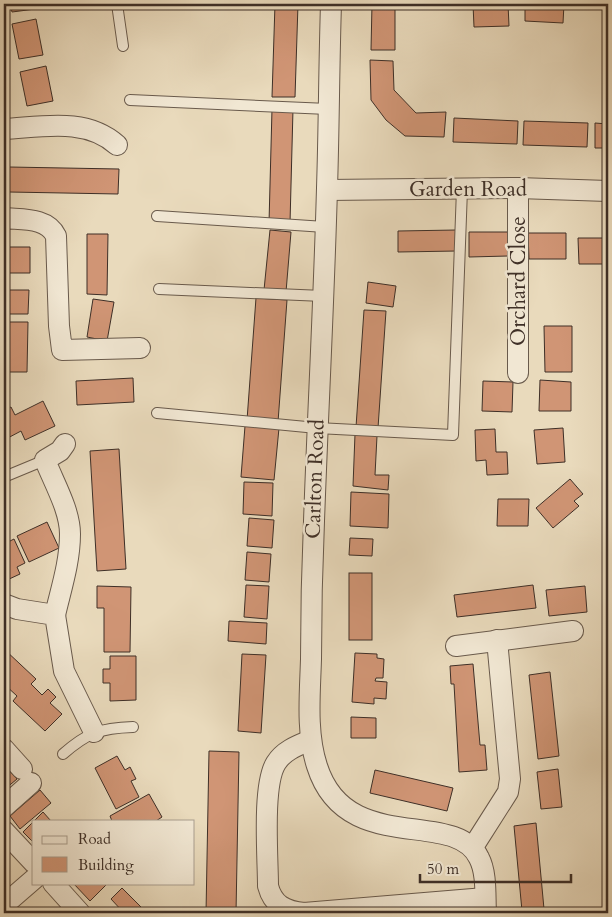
<svg xmlns="http://www.w3.org/2000/svg" width="612" height="917" font-family="Cardo,serif">
<style>
.building{fill:#d09575;stroke:#3e2f27}
.lines{fill:none;stroke-linecap:round;stroke-linejoin:round}
.service-casing{stroke:#695a4c;stroke-width:12}
.minor-casing{stroke:#695a4c;stroke-width:22}
.service{stroke:#f1e7d3;stroke-width:10}
.minor{stroke:#f1e7d3;stroke-width:20}
.labels{text-anchor:middle;dominant-baseline:central;stroke-width:5;stroke-linejoin:round;paint-order:stroke}
.street-label{font-size:21px;fill:#3e2f27;stroke:#f1e7d3}
</style>
<rect width="100%" height="100%" fill="#e9dabc"/>
<filter id="stains"><feTurbulence type="fractalNoise" baseFrequency=".004" numOctaves="4"/><feColorMatrix values="0 0 0 0 .2 0 0 0 0 .09 0 0 0 0 .02 0 0 0 .5 -.17"/></filter>
<radialGradient id="worn" r=".72"><stop offset=".6" stop-color="#630" stop-opacity="0"/><stop offset="1" stop-color="#630" stop-opacity=".3"/></radialGradient>
<g class="building">
<path d="M10 4H34L35 9 12 12Z"/>
<path d="M275 4H298L295 97H272Z"/>
<path d="M372 4H395V50H371Z"/>
<path d="M473 4H508L509 26 474 27Z"/>
<path d="M525 4H564L563 23 525 21Z"/>
<path d="M36 19 43 55 19 59 12 24Z"/>
<path d="M370 60 393 61 394 90 416 113 446 112 444 137 405 136 386 120 371 100Z"/>
<path d="M46 66 53 101 27 106 20 72Z"/>
<path d="M272 109H293L290 223H269Z"/>
<path d="M454 118 518 121 517 144 453 142Z"/>
<path d="M524 121 588 123 587 147 523 145Z"/>
<path d="M595 123 608 124V148H595Z"/>
<path d="M9 167 119 169 118 194 9 192Z"/>
<path d="M270 230 291 232 286 292 264 290Z"/>
<path d="M456 230 457 251 398 252V231Z"/>
<path d="M469 232H508V256L469 257Z"/>
<path d="M528 233H566V259H529Z"/>
<path d="M87 234H108L107 295 87 294Z"/>
<path d="M578 238H608V264H579Z"/>
<path d="M8 247H30V273H7Z"/>
<path d="M368 282 396 286 393 307 366 303Z"/>
<path d="M7 290H29L28 314H6Z"/>
<path d="M256 298 287 300 278 422 247 420Z"/>
<path d="M93 299 114 302 107 341 87 337Z"/>
<path d="M364 310 386 311 378 428 356 427Z"/>
<path d="M6 322H28L27 372H5Z"/>
<path d="M544 326H572V372H545Z"/>
<path d="M133 378 134 402 77 405 76 381Z"/>
<path d="M540 380 571 382V411H539Z"/>
<path d="M483 381 513 382 512 412 482 411Z"/>
<path d="M43 401 55 426 25 440 21 431 4 440V410L11 407 15 415Z"/>
<path d="M245 426 279 428 274 480 241 477Z"/>
<path d="M563 428 565 462 537 464 534 430Z"/>
<path d="M495 429 496 452H507L508 474 487 475 486 460 476 461 475 430Z"/>
<path d="M355 434 377 436 375 475H389L388 490 353 486Z"/>
<path d="M119 449 126 569 97 571 90 451Z"/>
<path d="M570 479 583 494 574 501 579 506 553 528 536 508Z"/>
<path d="M244 482 273 483 272 516 243 514Z"/>
<path d="M351 492 389 494 388 528 350 526Z"/>
<path d="M498 499H529L528 526H497Z"/>
<path d="M249 518 274 520 272 548 247 546Z"/>
<path d="M47 522 59 548 29 562 17 536Z"/>
<path d="M350 538 373 539 372 556 349 555Z"/>
<path d="M14 539 25 563 17 567 20 574 7 580 4 574V544Z"/>
<path d="M247 552 271 554 269 582 245 580Z"/>
<rect x="349" y="573" width="23" height="67"/>
<path d="M246 585 269 586 267 619 244 617Z"/>
<path d="M533 585 536 608 457 617 454 595Z"/>
<path d="M97 586 131 587 130 652H104V608H97Z"/>
<path d="M585 586 587 612 549 616 546 590Z"/>
<path d="M229 621 267 623 266 644 228 641Z"/>
<path d="M4 649 36 679 31 684 42 695 48 689 56 697 50 703 62 714 45 731 13 701 17 696 4 684Z"/>
<path d="M355 653 377 654V658L384 659 383 678H376L375 681 387 682 386 699 374 698V704L352 702Z"/>
<path d="M242 654 266 655 261 733 238 731Z"/>
<path d="M110 656H136V700L110 701V683H103V669H110Z"/>
<path d="M473 664 480 745H485L487 770 459 772 454 684H451L450 666Z"/>
<path d="M550 672 559 756 538 759 529 675Z"/>
<path d="M351 717 376 718V738H351Z"/>
<path d="M209 751 239 752 236 913H206Z"/>
<path d="M117 756 125 770 130 767 136 779 131 781 139 797 116 809 95 768Z"/>
<path d="M4 765 17 779 5 789 4 788Z"/>
<path d="M558 769 562 807 541 809 537 772Z"/>
<path d="M375 770 453 788 447 811 370 793Z"/>
<path d="M40 790 51 803 20 829 10 816Z"/>
<path d="M149 794 162 817 156 821H112L110 816Z"/>
<path d="M43 812 51 821H34Z"/>
<path d="M34 821V843L23 832Z"/>
<path d="M536 823 544 909 522 911 514 826Z"/>
<path d="M73 883H107V884L90 901Z"/>
<path d="M122 888 147 913H124L111 899Z"/>
</g>
<g class="lines">
<defs>
<g id="service">
<path d="M117 4 123 46"/>
<path d="M130 100 328 109"/>
<path d="M157 216 325 227"/>
<path d="M159 289 323 296"/>
<path d="M157 413 317 428 453 435 462 189"/>
<path d="M4 477 45 460"/>
<path d="M63 754C87 733 100 728 133 727"/>
</g>
<g id="minor">
<path d="M331 4C329 65 329 127 327 188 324 299 318 410 314 521 312 567 311 613 311 659 310 694 306 732 317 766 346 858 455 807 479 858 487 873 485 896 486 913"/>
<path d="M4 129C42 127 86 117 117 145"/>
<path d="M327 190 518 188 608 191"/>
<path d="M4 218C22 220 47 217 56 236L59 326 62 350 140 348"/>
<path d="M518 373V188"/>
<path d="M4 604 17 609 55 615 64 671 94 732"/>
<path d="M55 615C61 589 70 562 70 534 70 510 54 483 45 460L60 451 65 444"/>
<path d="M456 646 573 631"/>
<path d="M311 740C299 745 284 750 276 763 262 785 268 858 268 886 273 905 285 911 304 913L485 898"/>
<path d="M4 749 22 769"/>
<path d="M4 807 31 783"/>
<path d="M4 831 34 863"/>
<path d="M473 847 508 792 510 779 497 640"/>
<path d="M53 883 80 913"/>
<path d="M4 905 34 879"/>
</g>
</defs>
<use href="#service" class="service-casing"/>
<use href="#minor" class="minor-casing"/>
<use href="#service" class="service"/>
<use href="#minor" class="minor"/>
</g>
<g class="labels">
<g class="street-label">
<text x="468" y="189">Garden Road</text>
<text transform="translate(518 281) rotate(-90)">Orchard Close</text>
<text transform="translate(315 479) rotate(-88)">Carlton Road</text>
</g>
</g>
<rect width="612" height="917" fill="none" stroke="#e9dabc" stroke-width="20"/>
<rect x="5" y="5" width="602" height="907" fill="none" stroke="#3e2f27" stroke-width="2.5"/>
<rect x="10" y="10" width="592" height="897" fill="none" stroke="#3e2f27"/>
<rect x="32" y="820" width="162" height="65" fill="#f1e7d3" stroke="#a99d8e"/>
<rect x="42" y="836" width="25" height="8" fill="#f1e7d3" stroke="#a99d8e"/>
<text x="78" y="844" font-size="15" fill="#3e2f27">Road</text>
<rect x="42" y="857" width="25" height="15" fill="#d09575" stroke="#a99d8e"/>
<text x="78" y="870" font-size="15" fill="#3e2f27">Building</text>
<path d="M420 874v8h151v-8" fill="none" stroke="#3e2f27" stroke-width="2.5"/>
<text x="427" y="874" font-size="15" fill="#3e2f27" stroke="#f1e7d3" stroke-width="4" paint-order="stroke">50 m</text>
<rect width="100%" height="100%" filter="url(#stains)"/>
<rect width="100%" height="100%" fill="url(#worn)"/>
</svg>
